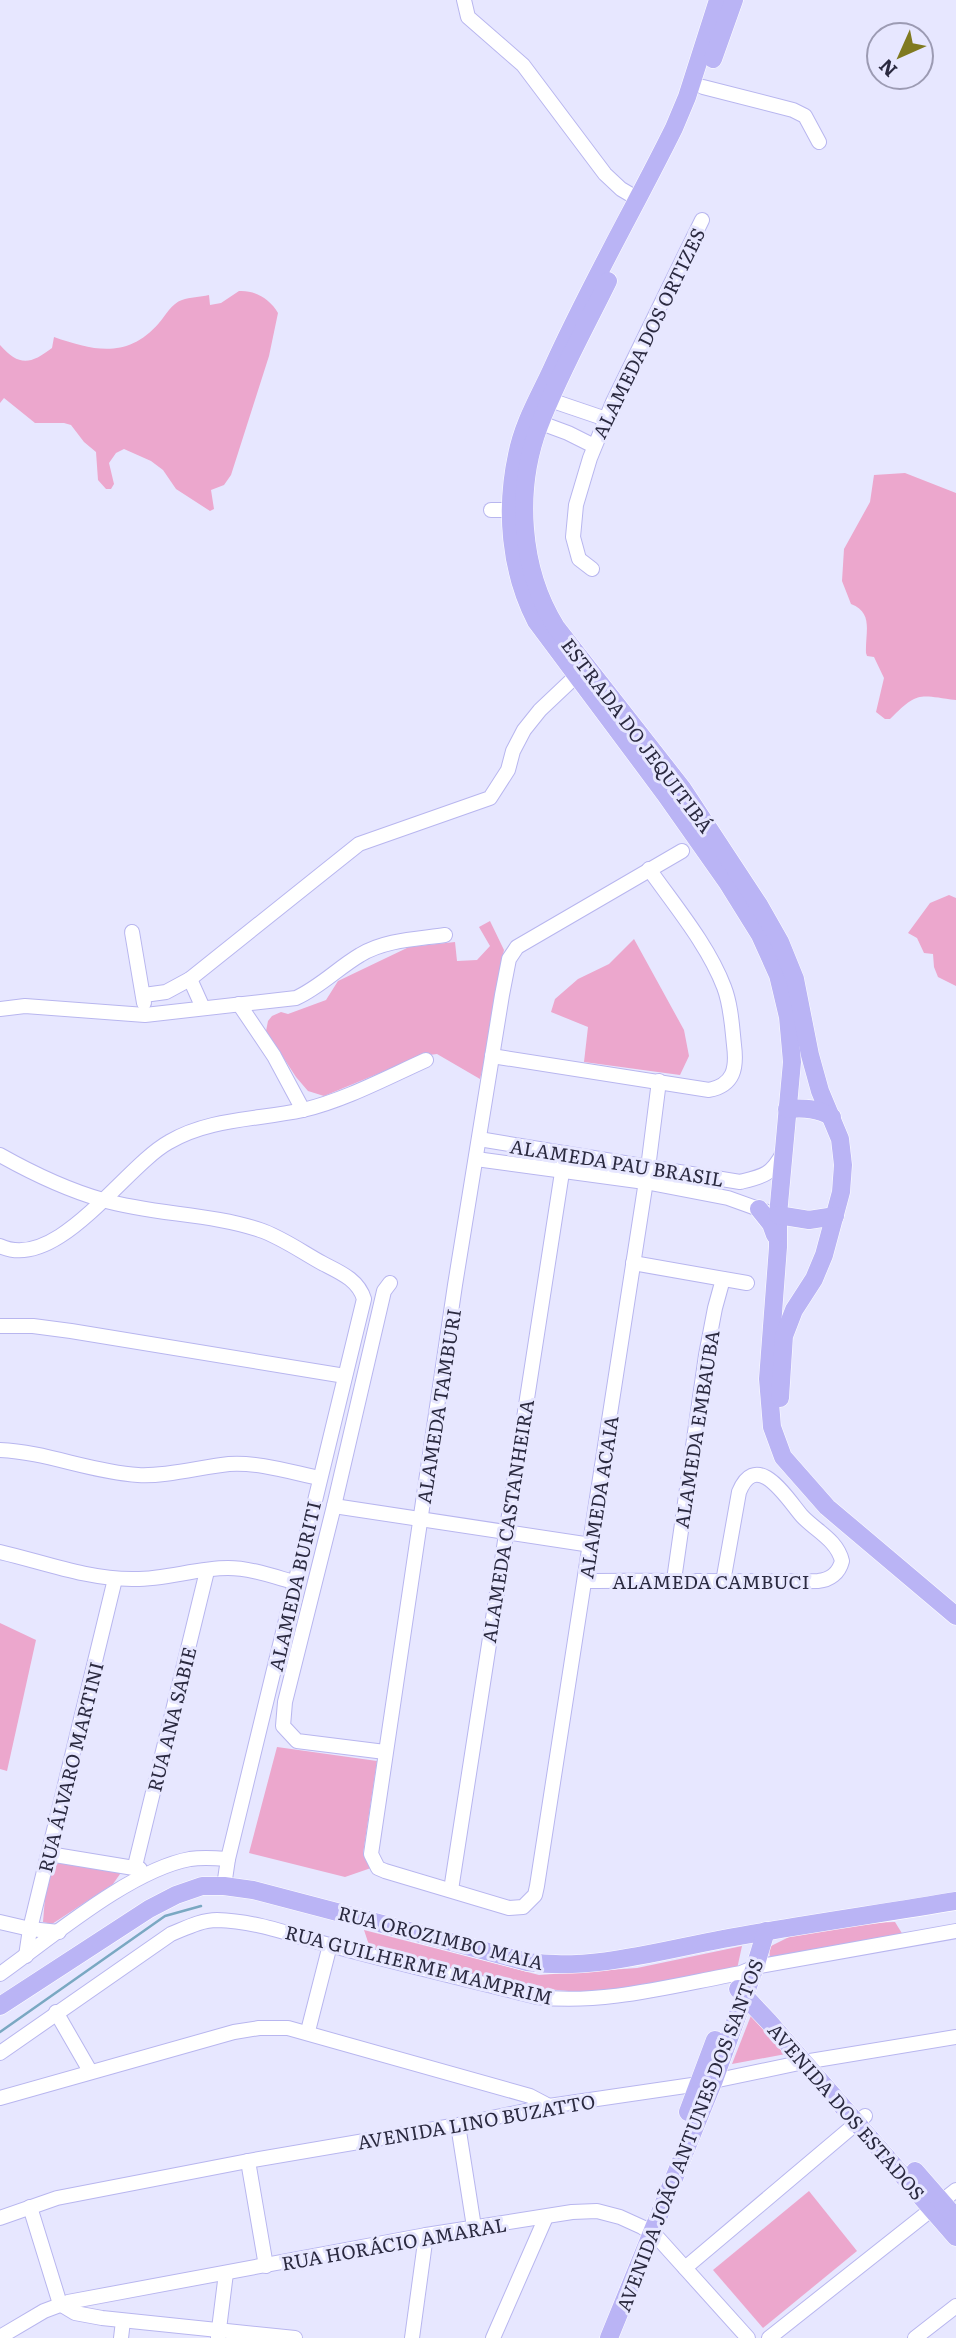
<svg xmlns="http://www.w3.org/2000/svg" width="956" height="2338" font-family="Literata,serif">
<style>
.green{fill:#eca7cd}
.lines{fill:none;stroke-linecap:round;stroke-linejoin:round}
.stream{stroke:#7aa8c2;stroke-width:2.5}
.minor-casing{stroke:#b8b6ef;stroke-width:16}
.major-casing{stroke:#fff;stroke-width:19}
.minor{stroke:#fff;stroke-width:14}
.major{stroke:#bab4f5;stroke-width:18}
.labels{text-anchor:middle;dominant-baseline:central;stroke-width:6;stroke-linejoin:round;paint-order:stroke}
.street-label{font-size:19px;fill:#2b2a40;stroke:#e7e7ff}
</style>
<rect width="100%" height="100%" fill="#e7e7ff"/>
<g class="green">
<path d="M239 291C255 290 270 299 278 313L269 356 231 475 224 485 211 490 214 509 210 511 176 489 163 470 151 461 124 449 116 453 109 463 114 484 111 489H106L98 480 96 452 84 442 71 425 64 423H35L4 398 0 403V345C19 367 31 364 52 348L54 337C94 351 128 359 159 323 165 316 172 303 182 300 190 297 200 297 209 295L210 305 221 303Z"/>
<path d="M905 473 956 493V700C918 695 918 691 890 719H885L876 712 884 678 874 657 867 656 866 653C865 632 874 613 851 604L842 581 844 549 870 502 874 475Z"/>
<path d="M949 895 956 898V986L938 977 934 967 933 954 924 953 917 938 908 933 930 903Z"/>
<path d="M490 921 504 950 494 998 488 1047 480 1079 437 1054 421 1056 324 1096 308 1091 296 1077 266 1031 268 1021 272 1016 281 1012 288 1014 326 1000 338 981 409 947 455 942 457 961 477 960 490 946 479 927Z"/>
<path d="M634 939 684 1030 689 1056 680 1075 584 1062 588 1027 551 1012 555 999 578 979 609 964Z"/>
<path d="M0 1623 36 1640 7 1771 0 1769Z"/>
<path d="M277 1747 377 1761 363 1854 371 1868 345 1877 249 1853Z"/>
<path d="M70 1860 118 1868 120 1874 113 1884 52 1924 43 1922 47 1873 56 1863Z"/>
<path d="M895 1922 903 1935 770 1958 769 1947 793 1935 867 1923Z"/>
<path d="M364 1930 539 1975 637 1968 742 1946 737 1969 590 1993 536 1988 480 1979 370 1948Z"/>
<path d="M752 2013 791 2053 732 2064Z"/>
<path d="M809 2191 857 2251 763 2328 713 2270Z"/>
</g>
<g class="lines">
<path class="stream" d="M0 2032 165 1916 201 1906"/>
<defs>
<g id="minor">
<path d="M464 0 468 17 523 65 605 174 621 189 638 199"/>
<path d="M703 87 793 110 805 116 819 142"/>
<path d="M550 400 606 419"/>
<path d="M541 423 568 433 594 446"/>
<path d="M491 510H512"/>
<path d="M592 569 579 559 573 537 576 505 590 458 613 402 702 220"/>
<path d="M132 932 144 1003"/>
<path d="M190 979 203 1008"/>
<path d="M144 995 166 992 190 979 359 844 490 798 508 770 513 751 524 730 540 710 576 676"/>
<path d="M239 1004 274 1056 303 1110"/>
<path d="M0 1009 25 1006 145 1015 296 998C320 987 338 968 360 955 384 940 417 939 445 935"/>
<path d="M492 1056 709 1090C734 1085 737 1068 734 1045 732 1026 731 1005 724 987 708 945 675 906 649 869"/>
<path d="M659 1081 648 1168 537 1886 535 1895 523 1907 509 1908 385 1871 378 1868 371 1854 455 1285 502 995 509 959 517 947 682 851"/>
<path d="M479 1139 740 1182C764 1176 771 1175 783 1153"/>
<path d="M0 1155C32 1173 68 1190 103 1200 154 1215 210 1213 260 1230 281 1237 302 1252 322 1263 339 1272 358 1279 364 1299L228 1859 224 1886"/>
<path d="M476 1159 645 1182 728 1198 767 1212"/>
<path d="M0 1246C57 1273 124 1167 169 1142 210 1118 257 1120 303 1110 345 1100 386 1078 426 1060"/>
<path d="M633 1263 747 1283"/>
<path d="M0 1326H33L71 1331 345 1376"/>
<path d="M0 1450C46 1452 91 1472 138 1475 164 1477 201 1467 229 1464 259 1462 290 1472 319 1478"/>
<path d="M334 1506 591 1545"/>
<path d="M0 1552C43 1562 87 1579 132 1579 164 1580 196 1568 228 1568 251 1568 275 1577 297 1583"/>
<path d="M674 1580 706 1355 715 1308 723 1279"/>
<path d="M585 1581C663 1580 740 1582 818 1581 830 1580 839 1573 842 1561 837 1540 816 1531 802 1516 788 1500 757 1448 739 1492L723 1582"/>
<path d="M385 1752 297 1741 283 1726 285 1702 334 1506 384 1291 390 1283"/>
<path d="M49 1854 140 1869"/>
<path d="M135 1866 207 1571"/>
<path d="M451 1890 565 1153"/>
<path d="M0 1922 30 1929 59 1932"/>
<path d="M26 1956 30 1929 115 1579"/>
<path d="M0 1974C51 1938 130 1870 190 1859 203 1857 215 1858 228 1859"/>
<path d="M56 2012 90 2071"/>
<path d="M308 2031 330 1945"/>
<path d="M0 2053 171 1934C186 1928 201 1920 217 1920 258 1921 294 1936 333 1946 401 1964 469 1980 537 1997 604 2005 674 1985 741 1973L755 1967 956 1931"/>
<path d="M0 2098 234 2032 259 2028H288L530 2096 549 2106"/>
<path d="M458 2125 474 2227"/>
<path d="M248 2161 266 2266"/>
<path d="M30 2207 60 2304 75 2313 102 2318 295 2338"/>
<path d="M0 2218 57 2198 248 2161 458 2125 549 2106 699 2084 804 2062 956 2037"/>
<path d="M685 2268 865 2116"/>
<path d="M0 2337 44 2311 68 2302 426 2235 572 2212 597 2211 620 2217 642 2227 658 2238 748 2338"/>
<path d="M218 2337 226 2273"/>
<path d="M121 2338 123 2321"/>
<path d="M412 2338 426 2235"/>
<path d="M493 2338 546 2217"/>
<path d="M769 2338 956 2190"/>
<path d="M915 2338 956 2306"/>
</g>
<g id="major">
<path d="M718 0 687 97 674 128C634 209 588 288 551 371 538 399 523 424 517 455 505 510 510 571 536 621L665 794 727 882 760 935 778 975 788 1017 792 1062 778 1215V1247L768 1379 772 1427 783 1457 827 1507 956 1616"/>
<path d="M713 59 734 0"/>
<path d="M608 281C585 328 558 376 539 426 515 490 520 569 556 627L682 788 759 905 780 942 795 979 810 1055 820 1091 840 1139 843 1165 841 1192 824 1255 814 1279 794 1310 784 1336 780 1398"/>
<path d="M787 1109C804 1108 818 1108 832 1117"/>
<path d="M759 1209 771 1224 775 1235"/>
<path d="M778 1215 809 1220 835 1216"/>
<path d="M738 1989 769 2022 956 2237"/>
<path d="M0 2006 149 1909 176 1895 202 1886H224L253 1890 527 1962C592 1971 659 1951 723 1939 801 1925 878 1914 956 1901"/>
<path d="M688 2112 715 2040"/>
<path d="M915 2171 956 2218"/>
<path d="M609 2338 714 2080 755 1967 766 1931"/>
</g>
</defs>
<use href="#minor" class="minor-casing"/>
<use href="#major" class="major-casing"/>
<use href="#minor" class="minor"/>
<use href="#major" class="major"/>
</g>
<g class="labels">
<g class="street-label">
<text transform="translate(648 333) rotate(-64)">ALAMEDA DOS ORTIZES</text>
<text transform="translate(638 735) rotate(53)">ESTRADA DO JEQUITIBÁ</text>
<text transform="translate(617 1162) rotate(9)">ALAMEDA PAU BRASIL</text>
<text transform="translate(438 1406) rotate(-81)">ALAMEDA TAMBURI</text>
<text transform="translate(696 1429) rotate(-81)">ALAMEDA EMBAUBA</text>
<text transform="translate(598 1497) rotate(-81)">ALAMEDA ACAIA</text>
<text transform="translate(507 1521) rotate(-81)">ALAMEDA CASTANHEIRA</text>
<text x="711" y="1581">ALAMEDA CAMBUCI</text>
<text transform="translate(294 1586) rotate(-77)">ALAMEDA BURITI</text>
<text transform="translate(171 1719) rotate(-76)">RUA ANA SABIE</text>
<text transform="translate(70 1767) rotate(-76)">RUA ÁLVARO MARTINI</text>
<text transform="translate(441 1937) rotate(14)">RUA OROZIMBO MAIA</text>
<text transform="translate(419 1964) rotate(14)">RUA GUILHERME MAMPRIM</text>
<text transform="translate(847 2111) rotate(49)">AVENIDA DOS ESTADOS</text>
<text transform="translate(476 2121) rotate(-10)">AVENIDA LINO BUZATTO</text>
<text transform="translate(689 2135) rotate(-69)">AVENIDA JOÃO ANTUNES DOS SANTOS</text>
<text transform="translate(394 2243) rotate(-10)">RUA HORÁCIO AMARAL</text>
</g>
</g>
<g transform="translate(900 56) rotate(225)"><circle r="33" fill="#e7e7ff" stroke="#9c9bb3" stroke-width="2"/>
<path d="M0-5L12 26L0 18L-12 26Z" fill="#807a20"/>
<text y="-10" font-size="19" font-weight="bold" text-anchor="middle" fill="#2b2a40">N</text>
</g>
</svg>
